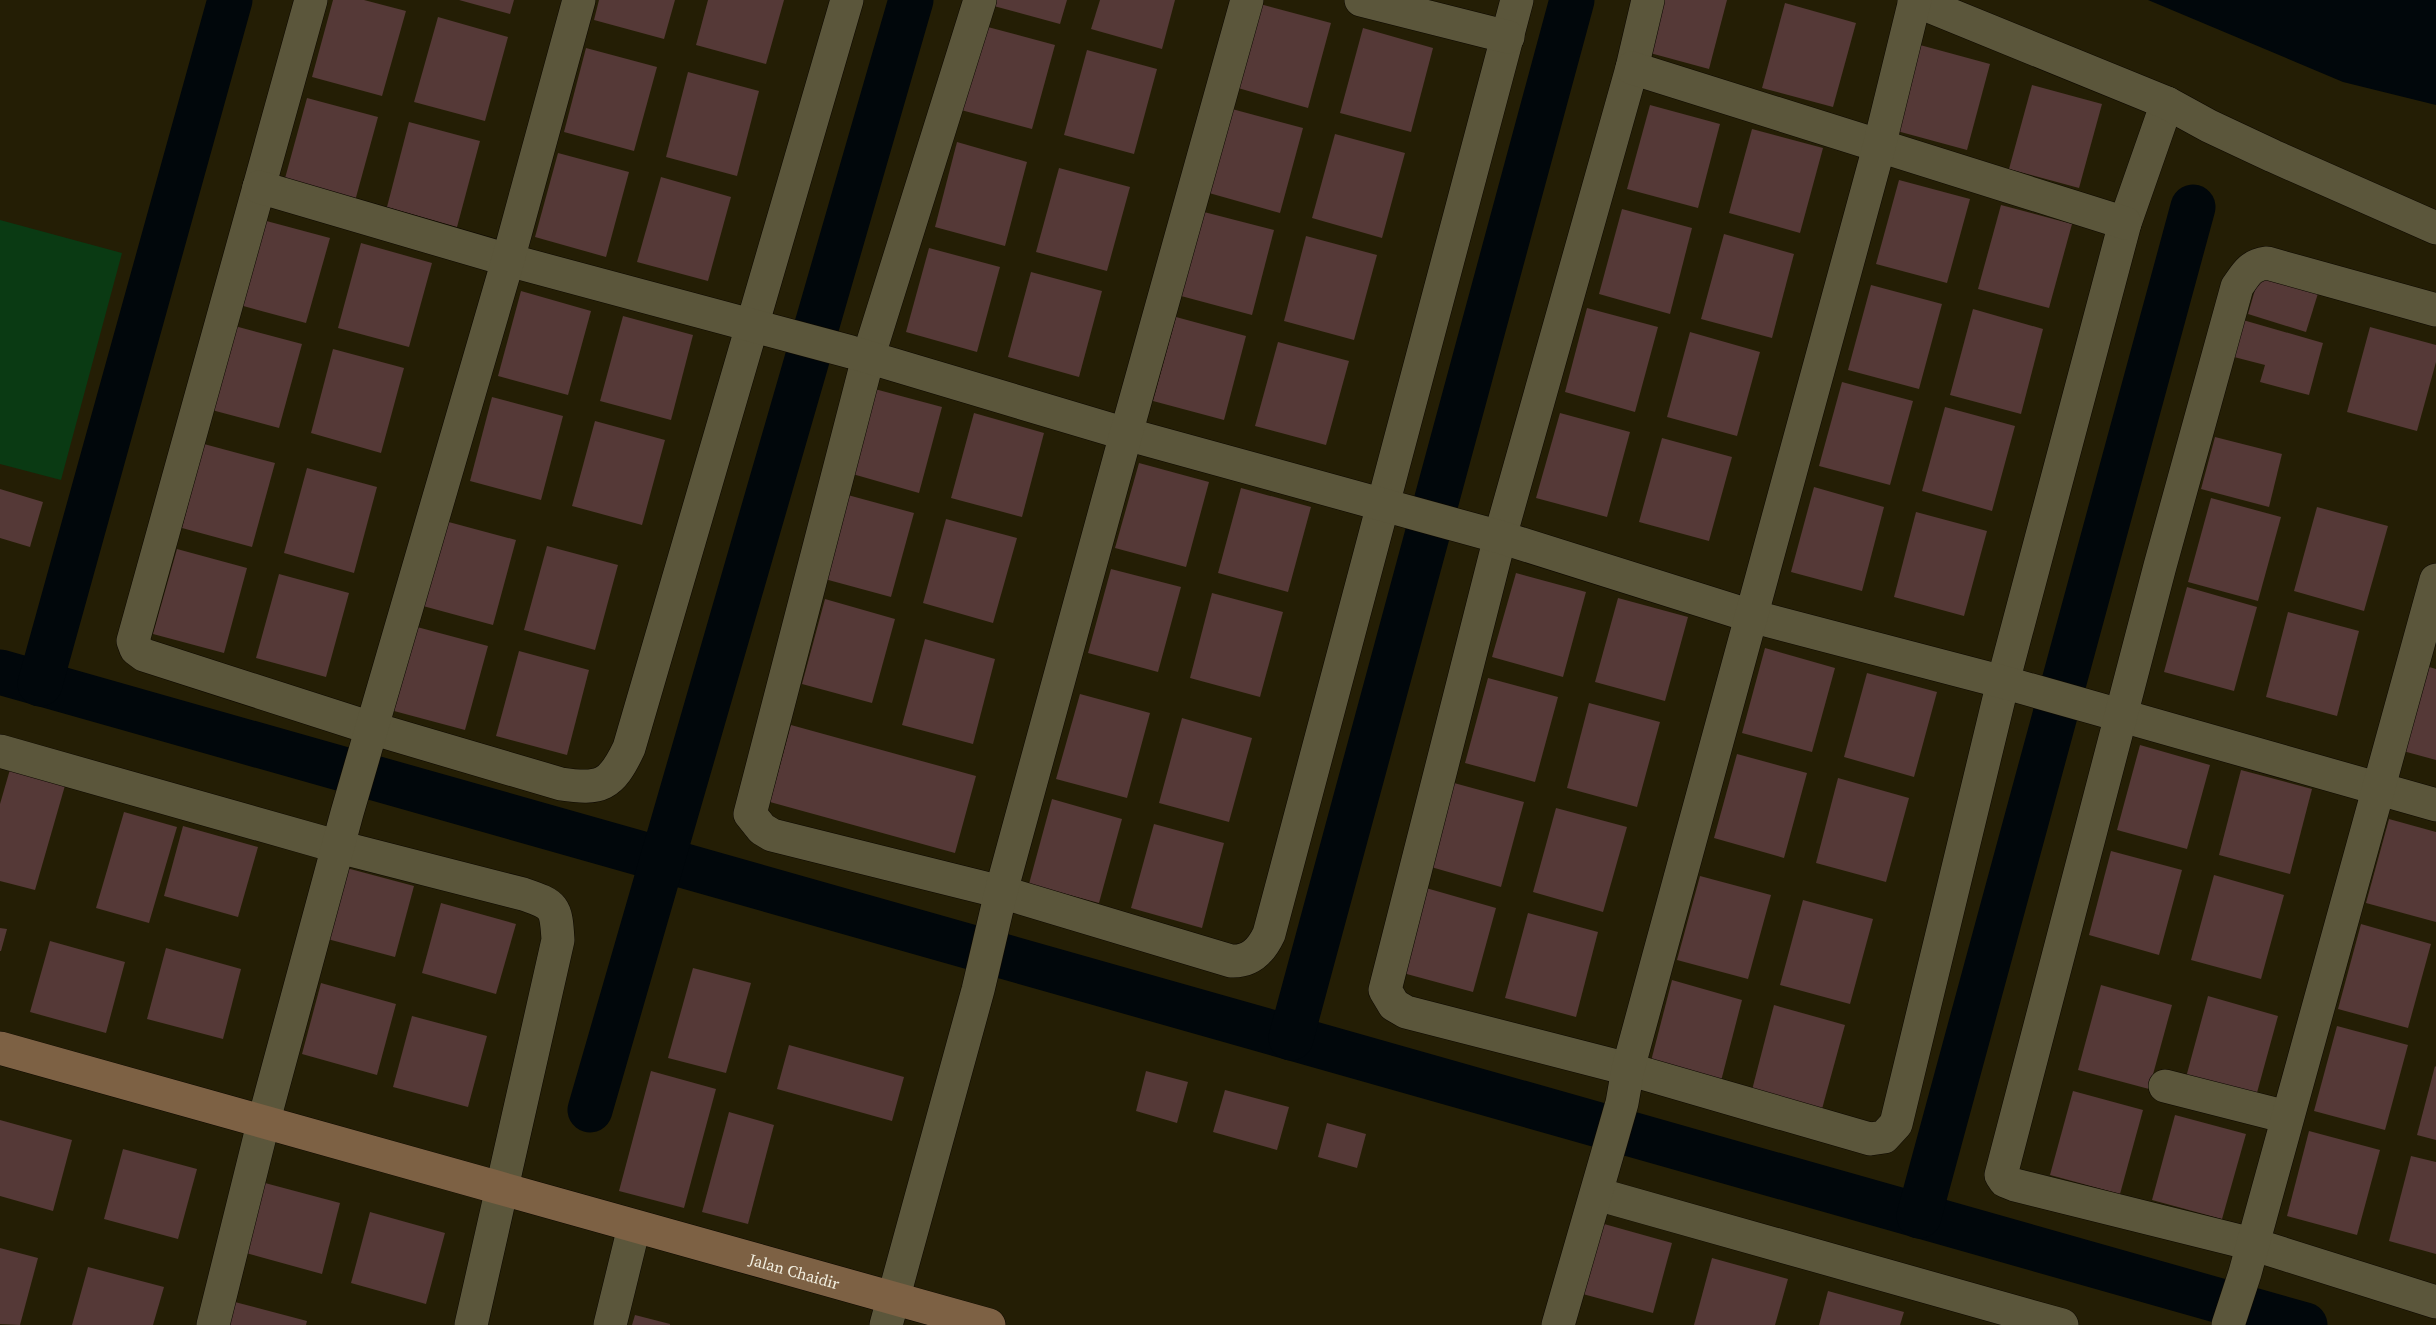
<svg xmlns="http://www.w3.org/2000/svg" width="2436" height="1325" font-family="'Source Serif 4',serif">
<style>
.green{fill:#0a3a13}
.water{fill:#01070b}
.lines{fill:none;stroke-linecap:round;stroke-linejoin:round}
.canal{stroke:#01070b;stroke-width:45}
.building{fill:#553937}
.street-casing{stroke:#0d0800;stroke-width:34}
.secondary-casing{stroke:#0d0800;stroke-width:34}
.street{stroke:#5b563b;stroke-width:33}
.secondary{stroke:#7d6144;stroke-width:33}
.labels{text-anchor:middle;dominant-baseline:central;stroke-width:4.5;stroke-linejoin:round;paint-order:stroke}
.street-label{font-size:16px;fill:#f2efe0;stroke:#1a1500}
</style>
<rect width="100%" height="100%" fill="#241e05"/>
<path class="green" d="M0 220 122 253 61 480 0 464Z"/>
<path class="water" d="M2148 0H2436V105L2343 82Z"/>
<g class="lines">
<g class="canal">
<path d="M0 672 2305 1325"/>
<path d="M40 684 230 0"/>
<path d="M1291 1038 1572 0"/>
<path d="M590 1110 911 0"/>
<path d="M1919 1216 2193 207"/>
</g>
</g>
<g class="building">
<path d="M333 0H364L406 11 382 96 312 77Z"/>
<path d="M459 0H514L510 14Z"/>
<path d="M599 0H675L664 39 594 20Z"/>
<path d="M708 0H784L766 64 696 45Z"/>
<path d="M991 0H1067L1060 24 990 5Z"/>
<path d="M1100 0H1175L1162 49 1091 29Z"/>
<path d="M1652 0H1727L1709 69 1639 50Z"/>
<path d="M1785 3 1856 23 1833 107 1762 88Z"/>
<path d="M1260 4 1331 23 1308 108 1238 88Z"/>
<path d="M438 17 508 37 485 121 414 102Z"/>
<path d="M984 26 1055 45 1032 129 961 110Z"/>
<path d="M1363 28 1433 48 1411 132 1340 113Z"/>
<path d="M1920 45 1990 64 1967 150 1897 131Z"/>
<path d="M586 48 657 67 634 151 564 132Z"/>
<path d="M1087 50 1157 69 1134 154 1064 135Z"/>
<path d="M688 72 759 91 737 176 666 157Z"/>
<path d="M2032 85 2102 104 2079 188 2009 169Z"/>
<path d="M307 98 378 117 355 201 284 182Z"/>
<path d="M1650 105 1720 124 1698 208 1627 189Z"/>
<path d="M1232 109 1303 128 1280 213 1209 193Z"/>
<path d="M409 122 480 141 457 227 387 207Z"/>
<path d="M1752 129 1823 148 1800 233 1729 213Z"/>
<path d="M1335 134 1405 153 1382 238 1312 218Z"/>
<path d="M957 142 1027 162 1005 246 935 227Z"/>
<path d="M558 153 629 172 606 257 535 237Z"/>
<path d="M1059 168 1130 187 1107 271 1036 252Z"/>
<path d="M661 177 731 197 708 281 637 262Z"/>
<path d="M1899 180 1970 199 1947 283 1876 264Z"/>
<path d="M2001 205 2072 224 2049 308 1978 289Z"/>
<path d="M1622 209 1692 228 1670 314 1599 294Z"/>
<path d="M1204 212 1274 230 1252 315 1181 296Z"/>
<path d="M259 219 330 238 306 323 236 304Z"/>
<path d="M1724 234 1794 254 1772 338 1701 319Z"/>
<path d="M1306 236 1377 255 1354 340 1284 321Z"/>
<path d="M361 243 432 263 409 347 338 328Z"/>
<path d="M929 248 1000 267 977 352 906 332Z"/>
<path d="M2261 269 2320 287 2306 332 2248 314Z"/>
<path d="M1031 272 1102 291 1079 377 1008 357Z"/>
<path d="M1871 285 1942 304 1919 389 1848 370Z"/>
<path d="M521 291 591 311 568 395 498 376Z"/>
<path d="M1587 308 1658 327 1635 412 1565 392Z"/>
<path d="M1973 309 2043 329 2021 414 1950 395Z"/>
<path d="M623 316 693 335 671 420 600 401Z"/>
<path d="M1176 317 1246 336 1224 420 1153 401Z"/>
<path d="M2243 320 2323 343 2309 395 2260 382 2265 365 2234 357Z"/>
<path d="M231 325 302 344 279 428 208 409Z"/>
<path d="M2370 327 2436 345V362L2417 431 2347 412Z"/>
<path d="M1690 332 1760 352 1737 436 1667 417Z"/>
<path d="M1278 342 1349 361 1326 445 1255 426Z"/>
<path d="M333 349 404 368 381 453 311 433Z"/>
<path d="M1842 382 1913 401 1890 485 1819 466Z"/>
<path d="M871 388 942 407 919 493 849 473Z"/>
<path d="M492 397 563 416 541 500 470 481Z"/>
<path d="M1945 407 2015 426 1992 511 1922 491Z"/>
<path d="M974 413 1044 433 1022 517 951 498Z"/>
<path d="M1560 413 1630 432 1607 517 1536 498Z"/>
<path d="M595 421 665 440 642 525 572 506Z"/>
<path d="M2215 437 2282 454 2269 507 2201 489Z"/>
<path d="M1662 438 1732 457 1709 541 1639 522Z"/>
<path d="M204 444 275 463 252 547 182 528Z"/>
<path d="M1139 463 1209 482 1186 567 1115 548Z"/>
<path d="M307 468 377 487 354 573 284 553Z"/>
<path d="M1814 487 1884 507 1862 591 1791 572Z"/>
<path d="M1241 488 1311 507 1288 592 1218 573Z"/>
<path d="M0 489 43 502 30 547 0 538Z"/>
<path d="M844 494 914 513 891 597 821 578Z"/>
<path d="M2211 498 2281 517 2258 601 2188 582Z"/>
<path d="M2317 507 2388 526 2364 611 2294 591Z"/>
<path d="M1916 512 1987 531 1964 616 1894 597Z"/>
<path d="M946 519 1017 538 993 623 923 603Z"/>
<path d="M445 521 516 540 493 625 423 606Z"/>
<path d="M547 546 618 565 595 650 524 630Z"/>
<path d="M177 549 247 568 224 653 153 634Z"/>
<path d="M1111 569 1181 587 1158 672 1088 653Z"/>
<path d="M1516 573 1586 592 1563 677 1492 657Z"/>
<path d="M279 574 349 593 326 677 256 658Z"/>
<path d="M2187 587 2257 607 2234 691 2164 672Z"/>
<path d="M1212 593 1283 612 1260 697 1190 678Z"/>
<path d="M1618 598 1688 617 1665 701 1595 682Z"/>
<path d="M825 599 895 619 872 703 802 684Z"/>
<path d="M2288 612 2359 631 2337 716 2266 697Z"/>
<path d="M417 627 488 646 465 730 394 711Z"/>
<path d="M925 639 995 659 973 744 902 725Z"/>
<path d="M1765 648 1835 668 1812 752 1742 733Z"/>
<path d="M519 651 589 670 567 755 496 736Z"/>
<path d="M2426 666 2436 669V760L2403 751Z"/>
<path d="M1867 673 1937 692 1914 777 1844 757Z"/>
<path d="M1488 678 1558 697 1535 782 1465 763Z"/>
<path d="M1080 694 1150 713 1127 798 1056 779Z"/>
<path d="M1589 703 1660 722 1637 807 1567 788Z"/>
<path d="M1182 718 1252 738 1229 822 1159 803Z"/>
<path d="M791 725 976 776 955 853 770 802Z"/>
<path d="M2140 745 2210 765 2187 849 2117 830Z"/>
<path d="M1737 754 1807 773 1784 858 1714 838Z"/>
<path d="M11 766 66 782 35 890 0 881V804Z"/>
<path d="M2241 770 2312 789 2290 874 2219 855Z"/>
<path d="M1838 778 1909 798 1886 882 1816 863Z"/>
<path d="M1454 783 1524 802 1501 887 1431 867Z"/>
<path d="M1052 799 1122 819 1099 903 1029 884Z"/>
<path d="M1556 808 1627 827 1603 912 1533 892Z"/>
<path d="M124 812 177 827 149 923 96 908Z"/>
<path d="M2389 819 2436 832V922L2366 903Z"/>
<path d="M1154 824 1224 843 1202 928 1131 908Z"/>
<path d="M183 826 258 847 238 917 164 896Z"/>
<path d="M2111 851 2182 870 2159 955 2089 935Z"/>
<path d="M339 866 414 886 395 957 320 937Z"/>
<path d="M2214 875 2284 895 2261 979 2191 960Z"/>
<path d="M1700 876 1771 895 1748 979 1677 960Z"/>
<path d="M1426 888 1496 908 1473 992 1403 973Z"/>
<path d="M1803 900 1873 919 1850 1004 1780 985Z"/>
<path d="M441 903 516 924 496 994 422 973Z"/>
<path d="M1528 913 1598 932 1576 1017 1505 998Z"/>
<path d="M2361 924 2431 944 2408 1028 2338 1009Z"/>
<path d="M0 928 7 929 1 951H0Z"/>
<path d="M50 941 125 962 106 1033 30 1012Z"/>
<path d="M166 948 241 969 223 1039 147 1019Z"/>
<path d="M693 968 751 983 726 1073 668 1058Z"/>
<path d="M1672 980 1742 1000 1720 1085 1650 1065Z"/>
<path d="M321 983 396 1004 377 1075 302 1054Z"/>
<path d="M2101 985 2172 1005 2149 1089 2078 1070Z"/>
<path d="M2208 996 2278 1016 2255 1100 2185 1081Z"/>
<path d="M1774 1005 1845 1025 1822 1109 1752 1090Z"/>
<path d="M412 1016 487 1036 468 1107 393 1087Z"/>
<path d="M2337 1026 2408 1045 2385 1130 2314 1111Z"/>
<path d="M789 1045 904 1077 892 1121 777 1089Z"/>
<path d="M2435 1066 2436 1067V1140L2417 1135Z"/>
<path d="M651 1071 716 1089 684 1208 619 1191Z"/>
<path d="M1146 1071 1188 1082 1177 1123 1136 1111Z"/>
<path d="M1225 1090 1289 1107 1277 1150 1213 1132Z"/>
<path d="M2073 1091 2143 1110 2120 1194 2050 1175Z"/>
<path d="M729 1112 774 1125 748 1224 702 1212Z"/>
<path d="M2175 1115 2246 1134 2222 1219 2152 1200Z"/>
<path d="M0 1120 72 1140 53 1211 0 1196Z"/>
<path d="M1327 1123 1366 1134 1357 1168 1318 1157Z"/>
<path d="M2309 1131 2380 1150 2357 1235 2287 1216Z"/>
<path d="M123 1149 197 1169 178 1239 104 1219Z"/>
<path d="M2411 1156 2436 1162V1254L2389 1241Z"/>
<path d="M265 1183 340 1203 322 1274 246 1253Z"/>
<path d="M370 1212 445 1233 426 1304 351 1283Z"/>
<path d="M1597 1222 1672 1243 1653 1313 1579 1293Z"/>
<path d="M0 1248 38 1258 20 1325 0 1324Z"/>
<path d="M1712 1258 1788 1279 1775 1325H1694Z"/>
<path d="M88 1267 164 1287 153 1325H72Z"/>
<path d="M1828 1291 1904 1312 1900 1325H1819Z"/>
<path d="M231 1301 307 1321 306 1325H225Z"/>
<path d="M635 1315 670 1324V1325H632Z"/>
</g>
<g class="lines">
<defs>
<g id="street">
<path d="M311 0 133 641 136 649 144 655 371 728 561 784C601 790 611 786 629 748L847 0"/>
<path d="M980 0 868 358 750 814 762 829 772 835 1001 892 1231 961C1250 962 1261 951 1269 934L1517 0"/>
<path d="M1361 0 1508 37"/>
<path d="M1648 0 1632 68 1500 537 1385 990 1394 1005 1406 1012 1628 1069 1870 1139 1884 1137 1896 1124 2003 682 2125 223 2167 103"/>
<path d="M1914 0 2167 103 2209 126 2273 156 2436 228"/>
<path d="M1632 68 2125 223"/>
<path d="M259 187 508 260 851 352 1126 434 1500 537 1751 616 2003 682 2436 805"/>
<path d="M2436 310 2267 263C2250 265 2246 274 2237 287L2160 566 2001 1175 2005 1181 2015 1185 2252 1244 2436 1302"/>
<path d="M0 751 339 847 523 894C555 905 556 906 558 940L471 1325"/>
<path d="M2165 1086 2287 1117"/>
<path d="M1597 1194 2062 1325"/>
<path d="M213 1325 264 1120 347 813 508 260 579 0"/>
<path d="M610 1325 634 1227"/>
<path d="M886 1325 978 990 1001 892 1126 434 1247 0"/>
<path d="M1558 1325 1622 1103 1628 1069 1879 147 1915 0"/>
<path d="M2228 1325 2245 1273 2436 580"/>
</g>
<g id="secondary">
<path id="s1" d="M0 1048C330 1138 659 1235 989 1325"/>
</g>
</defs>
<use href="#street" class="street-casing"/>
<use href="#secondary" class="secondary-casing"/>
<use href="#street" class="street"/>
<use href="#secondary" class="secondary"/>
</g>
<g class="labels">
<g class="street-label">
<text stroke="none"><textPath href="#s1" startOffset="825">Jalan Chaidir</textPath></text>
</g>
</g>
</svg>
